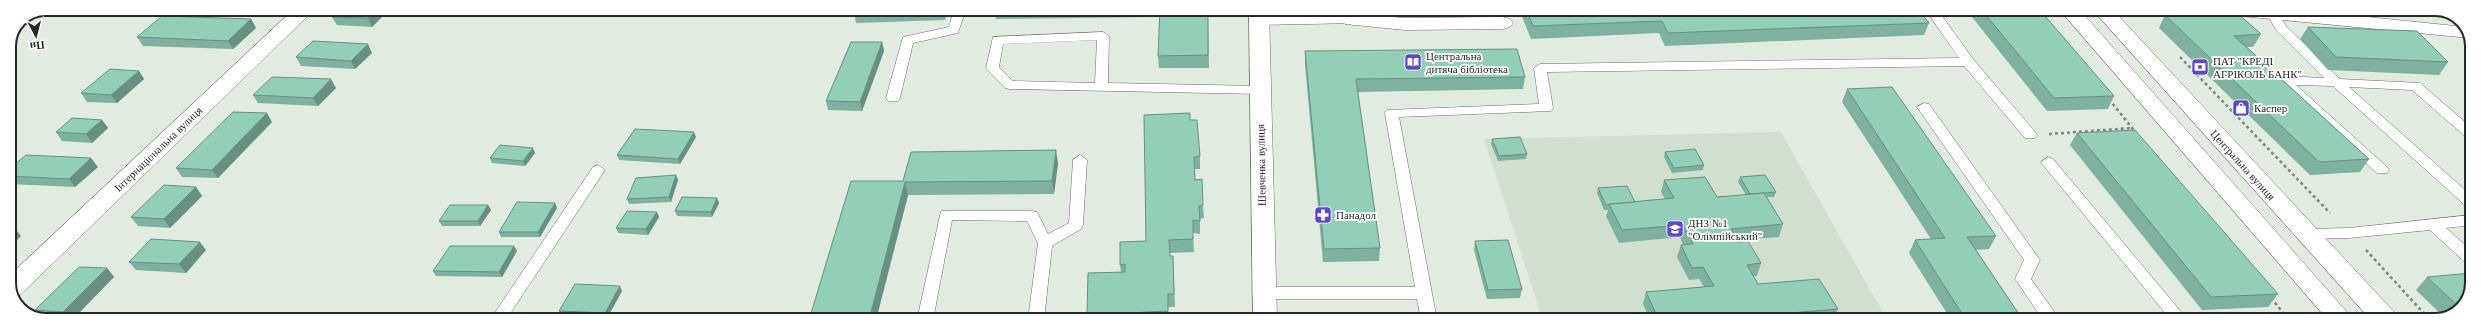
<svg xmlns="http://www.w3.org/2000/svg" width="2481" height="329" font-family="'Times New Roman',serif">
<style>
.built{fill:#d1dfce}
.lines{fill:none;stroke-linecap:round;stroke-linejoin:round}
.lane-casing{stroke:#676f65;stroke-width:1}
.street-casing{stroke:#676f65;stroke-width:1}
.secondary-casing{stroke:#676f65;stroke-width:1}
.path{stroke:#7f867e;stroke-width:2.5;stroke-dasharray:3 3;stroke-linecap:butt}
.lane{fill:#fff;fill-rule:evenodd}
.street{fill:#fff;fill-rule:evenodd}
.secondary{fill:#fff;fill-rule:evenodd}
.wall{fill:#7eb19f}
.shaded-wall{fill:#679082}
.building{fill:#93ceb9;stroke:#679082}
.labels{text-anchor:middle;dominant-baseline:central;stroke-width:3.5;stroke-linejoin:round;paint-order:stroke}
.poi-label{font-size:11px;fill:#252925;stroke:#fff;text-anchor:start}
.street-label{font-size:11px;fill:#252925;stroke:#fff}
.rim{fill:none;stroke:#252925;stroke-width:2}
</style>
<rect width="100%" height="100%" fill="#e1ebdf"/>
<path class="built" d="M1781 132 1887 320H1543L1484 139Z"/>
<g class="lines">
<defs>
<g id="lane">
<path d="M954 9H966L958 33 913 43 900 98 898 101H888L886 98 903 37 949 27Z"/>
<path d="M1925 9H1937L1973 59 2035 132 2037 135 2035 138H2025L1964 66 1547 72 1553 108 1551 111 1399 117 1437 320H1421L1417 299H1263L1258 297 1255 293 1258 289 1263 287H1415L1385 113 1387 110 1539 104 1534 68 1540 64 1959 58Z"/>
<path d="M2272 9 2276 10 2286 26 2340 79 2420 83 2472 128V139L2467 138 2412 90 2349 87 2472 196V209L2467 207 2333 86 2296 85 2387 167 2389 170 2387 173H2377L2278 83 2277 80 2283 76 2324 78 2277 31 2266 13Z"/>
<path d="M1352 16 1356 17 1358 20 1356 23 1259 25 1253 21 1259 17Z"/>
<path d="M1103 32 1109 36 1108 83 1260 86 1267 90 1260 94 1010 89 1005 88 986 68 993 37ZM1097 40 1095 83 1013 81 999 67 1003 44Z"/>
<path d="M1924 103 1929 104 2037 256 2040 260 2031 279 2060 320H2043L2018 283 2015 279 2024 260 1917 107Z"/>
<path d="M1080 155 1087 160 1083 225 1081 229 1052 246 1044 320H1028L1038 243 1027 221 952 220 933 320H917L941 211H1032L1037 212 1048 234 1069 223 1073 160Z"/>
<path d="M2048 157 2053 159 2188 320H2171L2043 165 2041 162Z"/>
<path d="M598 165 605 170 506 320H490L593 167Z"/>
<path d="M2472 215V225L2446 228 2472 251V265L2467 264 2430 230 2349 238 2307 239 2302 238 2300 234 2302 230 2307 229 2349 228Z"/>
</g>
<g id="street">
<path d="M294 9H315L19 296 14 298 9 288V276Z"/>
<path d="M1249 9H1269L1277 320H1253Z"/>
<path d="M1352 14 1405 18 1503 17 1510 19 1513 23 1510 27 1503 29 1405 30 1345 24 1342 20 1345 16Z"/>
</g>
<g id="secondary">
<path d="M2059 9H2079L2354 320H2328Z"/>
<path d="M2092 9H2112L2395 313 2398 320H2371Z"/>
<path d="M2221 9H2290L2465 27 2470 38 2230 15 2223 13Z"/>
</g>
</defs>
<use href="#lane" class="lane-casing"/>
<use href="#street" class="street-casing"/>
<use href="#secondary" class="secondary-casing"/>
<g class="path">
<path d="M2180 57 2330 213"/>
<path d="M2109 99 2136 133"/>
<path d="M2049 134 2132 128"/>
<path d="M2366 250 2430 320"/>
<path d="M2271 298 2289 320"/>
</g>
<use href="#lane" class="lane"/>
<use href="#street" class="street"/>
<use href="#secondary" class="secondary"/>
</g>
<g class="wall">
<path d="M232 9H271L269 11 232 10Z"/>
<path d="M340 9H387L388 11 372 27 337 25 332 17Z"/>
<path d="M854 9H946L945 20 856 23 854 11Z"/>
<path d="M994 9H1208L1209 68H1159L1158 56 1160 17 996 19Z"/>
<path d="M1522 9H1918L1929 23 1924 35 1665 46 1659 33 1531 39 1521 14Z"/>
<path d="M1976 9H2039L2114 96 2108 109 2047 111 1972 17Z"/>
<path d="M2448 13 2461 20 2463 23H2457Z"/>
<path d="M2165 15 2261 34 2253 47H2247L2369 159 2360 172 2310 175 2159 28Z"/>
<path d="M251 19 256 28 233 49 143 46 137 37Z"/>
<path d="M2308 27 2448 62 2439 75 2328 70 2300 39Z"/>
<path d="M882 42 884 51 862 111 828 110 826 101Z"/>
<path d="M1305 51 1525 77 1523 89 1358 92 1380 248 1379 261 1323 262 1305 64Z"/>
<path d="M372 53 355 69 301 66 296 57Z"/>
<path d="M139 71 144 79 117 103 87 102 81 93Z"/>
<path d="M336 88 318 106 258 103 253 95Z"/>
<path d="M1847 89 1996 236 1989 249 1976 250 2023 320H1951L1909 253 1915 240 1931 239 1842 102Z"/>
<path d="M102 120 108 128 92 143 62 141 56 132Z"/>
<path d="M1190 120 1200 156V169H1195V180L1203 205 1204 218 1200 219V234L1193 233 1194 252 1170 253V256H1173L1175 307H1168L1169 320H1088L1087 315 1121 272 1120 265 1146 241Z"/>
<path d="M272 122 218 178 182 177 176 168Z"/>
<path d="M2077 133 2278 294 2268 307 2202 310 2070 145Z"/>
<path d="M696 137 680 164 619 160 617 155Z"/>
<path d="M1492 139 1527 154 1526 159 1498 161 1491 144Z"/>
<path d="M1665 152 1704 165 1703 170 1672 173 1664 157Z"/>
<path d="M535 153 525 166 492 163 490 158Z"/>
<path d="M1058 163 1054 194 908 195 876 320H809L903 181Z"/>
<path d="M98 167 75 187 9 184V169Z"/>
<path d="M676 175 678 180 671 202 629 204 627 199Z"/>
<path d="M1740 177 1776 192 1774 197H1767L1783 224 1779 237 1737 240 1738 242 1761 263 1757 276H1753L1758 284 1838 309 1833 320H1650L1643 304 1646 292 1704 287 1699 279 1689 280 1677 257 1681 245H1683L1680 237 1619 243 1606 216 1608 210H1604L1597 193 1598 188 1635 202 1665 199 1661 192 1664 180 1717 197 1746 195 1738 182Z"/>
<path d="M196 187 202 196 170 228 138 226 131 217Z"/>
<path d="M717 198 719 203 712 217 677 216 675 211Z"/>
<path d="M555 203 557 208 540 237H501L499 232Z"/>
<path d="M488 205 491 210 480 226H442L439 221Z"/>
<path d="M657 212 659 217 648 235 618 233 616 228Z"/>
<path d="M1475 241 1522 289 1520 298 1487 299 1474 250Z"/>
<path d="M206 250 186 273 136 270 129 262Z"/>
<path d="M517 251 502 277 436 276 433 271Z"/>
<path d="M107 268 114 277 72 320 42 319 35 310Z"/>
<path d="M2427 277 2472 288 2460 311 2444 317 2416 290Z"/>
<path d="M622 291 607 318 562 316 559 311Z"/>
</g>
<g class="shaded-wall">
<path d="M378 9H387L388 11 372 27 368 18Z"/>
<path d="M943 9H946L945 20Z"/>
<path d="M251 19 256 28 233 49 228 41Z"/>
<path d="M882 42 884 51 862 111 860 102Z"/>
<path d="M368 44 372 53 355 69 351 61Z"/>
<path d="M139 71 144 79 117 103 111 95Z"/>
<path d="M331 79 336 88 318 106 313 98Z"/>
<path d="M10 91 13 96 9 100V92Z"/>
<path d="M267 113 272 122 218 178 212 170Z"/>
<path d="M102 120 108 128 92 143 86 134Z"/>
<path d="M694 132 696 137 680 164 678 159Z"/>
<path d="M533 148 535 153 525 166 523 161Z"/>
<path d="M1056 150 1058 163 1054 194 1052 181Z"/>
<path d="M91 158 98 167 75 187 69 179Z"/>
<path d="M676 175 678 180 671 202 669 197Z"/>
<path d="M905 182 908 195 876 320H869Z"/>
<path d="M196 187 202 196 170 228 164 219Z"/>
<path d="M717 198 719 203 712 217 711 212Z"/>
<path d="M555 203 557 208 540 237 538 232Z"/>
<path d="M488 205 491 210 480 226 478 221Z"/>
<path d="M657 212 659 217 648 235 646 229Z"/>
<path d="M14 227 21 236 9 248V232Z"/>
<path d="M200 242 206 250 186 273 179 264Z"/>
<path d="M514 246 517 251 502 277 499 272Z"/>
<path d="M107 268 114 277 72 320H69L63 312Z"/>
<path d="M620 286 622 291 607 318 605 313Z"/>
<path d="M473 313 476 318 475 320H470Z"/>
</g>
<g class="building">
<path d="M340 9H378L368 18 332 17Z"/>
<path d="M854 9H902L854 11Z"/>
<path d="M1160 9H1208V55L1158 56Z"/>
<path d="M1526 9H1918L1929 23 1668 33 1662 21 1533 26Z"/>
<path d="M1981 9H2039L2114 96 2054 98Z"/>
<path d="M2236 12 2261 34 2234 36 2369 159 2319 162 2165 15Z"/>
<path d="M162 16 251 19 228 41 137 37Z"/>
<path d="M2308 27 2417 31 2448 62 2336 57Z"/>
<path d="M313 41 368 44 351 61 296 57Z"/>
<path d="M851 42H882L860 102 826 101Z"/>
<path d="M1517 49 1525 77 1356 79 1380 248 1324 249 1305 51Z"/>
<path d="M110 69 139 71 111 95 81 93Z"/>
<path d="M272 77 331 79 313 98 253 95Z"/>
<path d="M1892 87 1996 236 1967 237 2023 320H1966L1915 240 1945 238 1847 89Z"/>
<path d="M233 112 267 113 212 170 176 168Z"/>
<path d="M1190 113V120H1197L1200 156 1194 157 1195 180 1202 179 1203 205 1199 206 1200 221 1193 220V239L1169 240 1170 256H1173L1174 294H1168V311L1087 315 1088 273 1125 272V264L1120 265V242L1146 241 1144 115Z"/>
<path d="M72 118 102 120 86 134 56 132Z"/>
<path d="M635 129 694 132 678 159 617 155Z"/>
<path d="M2135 130 2278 294 2211 297 2077 133Z"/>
<path d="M1520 137 1527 154 1499 156 1492 139Z"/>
<path d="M500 145 533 148 523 161 490 158Z"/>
<path d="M1695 149 1704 165 1674 168 1665 152Z"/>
<path d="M1056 150 1052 181 905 182 869 320H809L851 181H903L911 152Z"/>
<path d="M26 155 91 158 69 179 9 176V169Z"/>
<path d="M676 175 669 197 627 199 636 178Z"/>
<path d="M1765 175 1776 192 1750 194 1740 177Z"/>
<path d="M1705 177 1717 197 1764 193 1783 224 1731 229 1738 242 1748 241 1761 263 1747 265 1758 284 1819 279 1838 309 1766 315 1769 320H1659L1646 292 1714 286 1703 267 1692 268 1681 245 1693 244 1683 225 1622 230 1609 204 1674 198 1664 180Z"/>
<path d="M164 185 196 187 164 219 131 217Z"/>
<path d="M1627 186 1635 202 1609 204V205H1606L1598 188Z"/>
<path d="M682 197 717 198 711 212 675 211Z"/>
<path d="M517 202 555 203 538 232H499Z"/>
<path d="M450 205H488L478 221H439Z"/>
<path d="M627 211 657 212 646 229 616 228Z"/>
<path d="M9 227H14L9 232Z"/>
<path d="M151 239 200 242 179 264 129 262Z"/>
<path d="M1508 240 1522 289 1488 290 1475 241Z"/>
<path d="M450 246H514L499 272 433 271Z"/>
<path d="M79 267 107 268 63 312 35 310Z"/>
<path d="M2472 273V288L2461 309 2427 277Z"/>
<path d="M575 284 620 286 605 313 559 311Z"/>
<path d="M473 313 470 320H399L402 316Z"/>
<path d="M1408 314 1409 320H1336V318Z"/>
</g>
<defs>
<symbol id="library-square" viewBox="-11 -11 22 22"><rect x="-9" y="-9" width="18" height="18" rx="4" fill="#5d4ac3" stroke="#fff"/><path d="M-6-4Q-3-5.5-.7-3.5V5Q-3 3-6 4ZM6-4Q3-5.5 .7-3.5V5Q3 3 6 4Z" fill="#fff"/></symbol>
<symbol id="bank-square" viewBox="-11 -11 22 22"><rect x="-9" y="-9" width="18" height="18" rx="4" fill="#5d4ac3" stroke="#fff"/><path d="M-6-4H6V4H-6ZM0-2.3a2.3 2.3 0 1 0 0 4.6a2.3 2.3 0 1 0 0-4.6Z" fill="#fff"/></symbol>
<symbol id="shop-square" viewBox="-11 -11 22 22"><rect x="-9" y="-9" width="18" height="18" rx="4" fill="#5d4ac3" stroke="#fff"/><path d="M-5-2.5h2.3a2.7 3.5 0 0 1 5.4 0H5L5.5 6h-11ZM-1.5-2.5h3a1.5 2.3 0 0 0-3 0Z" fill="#fff"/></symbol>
<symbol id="pharmacy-square" viewBox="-11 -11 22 22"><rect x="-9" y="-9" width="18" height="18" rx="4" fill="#5d4ac3" stroke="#fff"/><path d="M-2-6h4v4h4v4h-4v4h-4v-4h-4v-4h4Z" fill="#fff"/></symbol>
<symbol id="school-square" viewBox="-11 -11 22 22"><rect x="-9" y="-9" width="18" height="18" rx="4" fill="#5d4ac3" stroke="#fff"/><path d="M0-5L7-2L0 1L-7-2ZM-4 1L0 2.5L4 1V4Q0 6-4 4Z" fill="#fff"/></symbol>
</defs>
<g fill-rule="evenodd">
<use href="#library-square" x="1403" y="52" width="20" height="20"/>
<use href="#bank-square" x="2190" y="57" width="20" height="20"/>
<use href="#shop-square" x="2231" y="98" width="20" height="20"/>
<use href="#pharmacy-square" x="1313" y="205" width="20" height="20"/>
<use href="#school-square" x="1665" y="219" width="20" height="20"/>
</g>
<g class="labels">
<g class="poi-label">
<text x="1426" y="56">Центральна<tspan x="1426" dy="13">дитяча бібліотека</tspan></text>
<text x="2213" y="61">ПАТ "КРЕДI<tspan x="2213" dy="13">АГРIКОЛЬ БАНК"</tspan></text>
<text x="2254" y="108">Каспер</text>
<text x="1336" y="215">Панадол</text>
<text x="1688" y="223">ДНЗ №1<tspan x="1688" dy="13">"Олімпійський"</tspan></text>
</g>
<g class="street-label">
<text transform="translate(158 149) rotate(-44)">Інтернаціональна вулиця</text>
<text transform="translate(1261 165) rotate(-91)">Шевченка вулиця</text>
<text transform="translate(2243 165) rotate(48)">Центральна вулиця</text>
</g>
</g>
<path d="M0 0H2481V329H0ZM46 16H2435A30 30 0 0 1 2465 46V283A30 30 0 0 1 2435 313H46A30 30 0 0 1 16 283V46A30 30 0 0 1 46 16Z" fill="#fff" fill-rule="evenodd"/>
<path class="rim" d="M46 16H2435A30 30 0 0 1 2465 46V283A30 30 0 0 1 2435 313H46A30 30 0 0 1 16 283V46A30 30 0 0 1 46 16Z"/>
<g transform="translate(36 36) rotate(173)" stroke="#ffffff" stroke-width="3" paint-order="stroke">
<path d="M0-3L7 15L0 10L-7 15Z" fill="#252925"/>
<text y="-6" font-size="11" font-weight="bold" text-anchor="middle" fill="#252925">Пн</text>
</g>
</svg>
